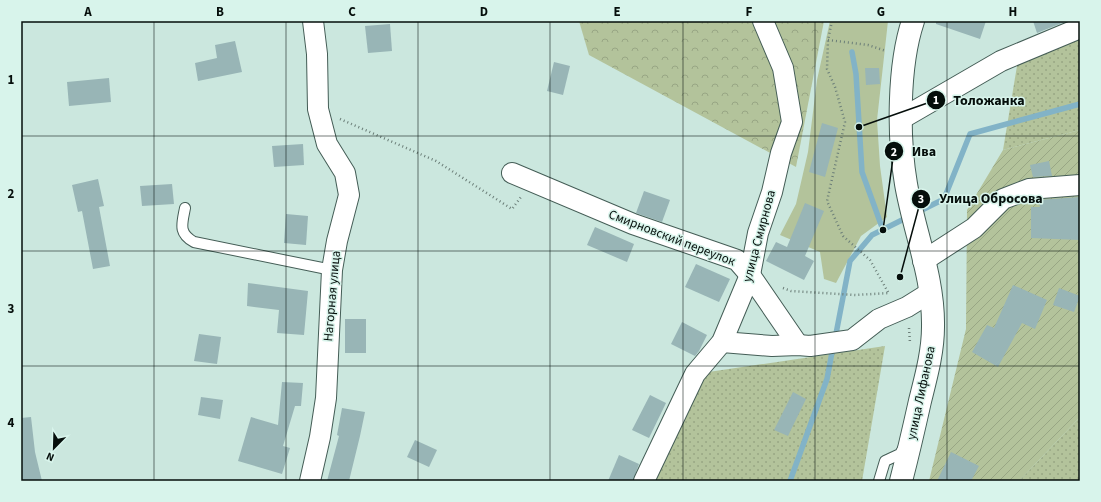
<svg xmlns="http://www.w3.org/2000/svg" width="1101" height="502" font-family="'Source Sans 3',sans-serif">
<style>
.grass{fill:url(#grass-dots)}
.forest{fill:url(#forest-crowns)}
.park{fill:#b3c39b}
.garden{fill:url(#garden-furrows)}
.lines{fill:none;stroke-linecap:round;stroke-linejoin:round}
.stream{stroke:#82b3c7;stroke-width:5.5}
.building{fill:#98b5b6}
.service-casing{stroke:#445d56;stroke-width:12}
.minor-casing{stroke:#445d56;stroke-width:22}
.tertiary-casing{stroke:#445d56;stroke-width:24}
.path{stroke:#6b7e78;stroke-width:2.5;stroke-dasharray:1 3;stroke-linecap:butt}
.service{stroke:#fff;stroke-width:10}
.minor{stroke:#fff;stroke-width:20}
.tertiary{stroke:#fff;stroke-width:22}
.grid{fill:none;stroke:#050e0b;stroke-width:1;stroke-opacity:0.55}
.labels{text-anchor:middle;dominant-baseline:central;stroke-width:3;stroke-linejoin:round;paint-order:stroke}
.street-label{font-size:13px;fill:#050e0b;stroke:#d8f4eb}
.leader{fill:none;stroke:#050e0b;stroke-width:1.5}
.callout-dot{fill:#050e0b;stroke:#d8f4eb;stroke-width:1.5}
.mark-label{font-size:12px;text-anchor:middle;font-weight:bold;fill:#fff}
.callout-label{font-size:14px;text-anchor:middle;font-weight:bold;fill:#050e0b;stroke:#d8f4eb;stroke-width:3;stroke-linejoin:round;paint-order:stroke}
.neatline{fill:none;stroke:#050e0b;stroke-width:1.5}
.grid-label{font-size:13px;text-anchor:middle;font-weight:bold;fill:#050e0b}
</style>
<defs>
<pattern id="grass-dots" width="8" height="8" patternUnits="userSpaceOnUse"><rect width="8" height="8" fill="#b3c39b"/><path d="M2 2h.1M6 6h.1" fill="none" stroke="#98a684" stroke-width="1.8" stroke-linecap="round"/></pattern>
<pattern id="forest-crowns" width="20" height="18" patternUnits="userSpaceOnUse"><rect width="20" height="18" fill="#b3c39b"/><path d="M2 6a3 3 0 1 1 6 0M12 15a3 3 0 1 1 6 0" fill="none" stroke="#98a684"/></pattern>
<pattern id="garden-furrows" width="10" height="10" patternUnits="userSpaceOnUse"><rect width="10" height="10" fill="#b3c39b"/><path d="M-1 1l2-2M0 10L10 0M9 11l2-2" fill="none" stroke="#98a684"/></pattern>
</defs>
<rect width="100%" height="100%" fill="#cbe7de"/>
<g class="grass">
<path d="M1080 31V130L1003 150 1019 54Z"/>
<path d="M885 346 862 481H647L695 374Z"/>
<path d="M1080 417V481H1019Z"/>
</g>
<path class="forest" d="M579 21H824L796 167 589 55Z"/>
<path class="park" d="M830 21H888L877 120 880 166 887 217 861 236 836 283 824 279 820 252 780 235 796 204 808 152 817 80Z"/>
<path class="garden" d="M1080 130V417L1019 481H929L966 329 967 210 1003 150Z"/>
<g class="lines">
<g class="stream">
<path d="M852 52 856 74 862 172 883 230"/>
<path d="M916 213 944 199 970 134 1080 104"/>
<path d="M835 339 850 261 872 235 908 217"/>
<path d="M790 481 827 379 833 347"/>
</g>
</g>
<g class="building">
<path d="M936 21H986L980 39 936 24Z"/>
<path d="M1033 21H1067L1037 33Z"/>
<path d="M390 24 392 51 368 53 365 26Z"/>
<path d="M235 41 242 72 198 81 195 63 217 58 215 45Z"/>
<path d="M554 62 570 66 563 95 547 91Z"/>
<path d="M865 68H879L880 84 866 85Z"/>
<path d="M109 78 111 102 69 106 67 82Z"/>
<path d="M822 123 838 128 825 177 809 172Z"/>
<path d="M303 144 304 165 274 167 272 146Z"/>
<path d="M1049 161 1052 176 1033 177 1030 165Z"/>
<path d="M98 179 104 206 99 207 110 266 93 269 82 211 78 212 72 185Z"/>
<path d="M172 184 174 204 142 206 140 186Z"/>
<path d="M644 191 670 200 662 222 636 213Z"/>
<path d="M1080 197V240L1031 238V207H1040L1038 200Z"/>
<path d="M805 203 824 211 805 256 814 261 804 280 766 261 776 242 787 247Z"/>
<path d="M286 214 308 216 306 245 284 243Z"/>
<path d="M595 227 634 244 627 262 587 245Z"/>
<path d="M696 264 730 279 719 302 685 287Z"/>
<path d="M248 283 308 291 304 335 277 333 279 310 247 306Z"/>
<path d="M1013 285 1047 300 1035 329 1022 323 998 367 972 352 987 325 994 328Z"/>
<path d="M1059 288 1080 296 1074 312 1053 305Z"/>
<rect x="345" y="319" width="21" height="34"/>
<path d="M682 322 707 335 699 351 695 356 671 344Z"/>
<path d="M199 334 221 337 217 364 194 361Z"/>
<path d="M282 382 303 383 301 406H295L283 446 290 448 282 474 238 461 251 417 278 425Z"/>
<path d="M793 392 806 399 788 436 774 430Z"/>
<path d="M650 395 666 403 649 438 632 430Z"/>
<path d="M201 397 223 400 220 419 198 415Z"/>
<path d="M342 408 365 412 360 436 349 481H327L339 436 337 435Z"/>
<path d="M31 417 35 452 42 481H21V418Z"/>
<path d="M415 440 437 450 429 467 407 457Z"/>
<path d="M951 452 979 466 971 481H937Z"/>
<path d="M619 455 639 464 633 481H608Z"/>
</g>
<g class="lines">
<defs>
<g id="service">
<path d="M185 208C182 224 178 233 194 242L332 270"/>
<path d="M879 481 885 461 900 454 904 447"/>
</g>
<g id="minor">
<path d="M901 119 1001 61 1080 28"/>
<path d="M512 173 633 224 737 260 750 275 798 345"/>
<path d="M923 261 974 228 1003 199 1029 189 1080 185"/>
<path d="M722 342 772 346 798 345 810 346 852 340 879 319 907 307 931 292"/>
<path d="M310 481 320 437 326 398 332 270 337 241 349 195 345 173 327 144 318 109 317 54 313 21"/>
<path d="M644 481 695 374 722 342 750 275 758 233 772 192 781 153 792 122 783 68 763 21"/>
</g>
<path id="tertiary" d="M901 481C908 454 914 428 920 401 926 377 933 352 933 327 934 278 914 231 906 184 898 137 898 66 913 21"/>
</defs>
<use href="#service" class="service-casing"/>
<use href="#minor" class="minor-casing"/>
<use href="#tertiary" class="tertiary-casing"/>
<g class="path">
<path d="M832 21 828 40 827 69 835 87 845 122 827 201 843 236 870 260 888 292"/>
<path d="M828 40 868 45 886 51"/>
<path d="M340 119 436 161 512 209 521 197"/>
<path d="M783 288 791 291 856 295 889 293"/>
<path d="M909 328 910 343"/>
</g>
<use href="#service" class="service"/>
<use href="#minor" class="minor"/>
<use href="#tertiary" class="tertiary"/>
</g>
<path class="grid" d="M154 21V481M286 21V481M418 21V481M550 21V481M683 21V481M815 21V481M947 21V481M21 136H1080M21 251H1080M21 366H1080"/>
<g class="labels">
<g class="street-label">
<text transform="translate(759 236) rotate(-75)">улица Смирнова</text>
<text transform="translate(672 238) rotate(21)">Смирновский переулок</text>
<text transform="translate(332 296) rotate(-85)">Нагорная улица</text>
<text transform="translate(921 393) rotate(-78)">улица Лифанова</text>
</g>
</g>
<path class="leader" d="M859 127L936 100M883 230L894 151M900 277L921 199"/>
<g class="callout-dot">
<circle cx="859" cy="127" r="4"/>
<circle cx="883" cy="230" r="4"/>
<circle cx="900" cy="277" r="4"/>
<circle cx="936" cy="100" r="10"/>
<circle cx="894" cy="151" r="10"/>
<circle cx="921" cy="199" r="10"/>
</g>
<g class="mark-label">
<text x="936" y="104">1</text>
<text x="894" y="156">2</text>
<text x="921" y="203">3</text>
</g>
<g class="callout-label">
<text x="989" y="105">Толожанка</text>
<text x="924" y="156">Ива</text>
<text x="991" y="203">Улица Обросова</text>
</g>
<rect width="1101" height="502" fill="none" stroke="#d8f4eb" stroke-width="44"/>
<g transform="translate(54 448) rotate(203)" stroke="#d8f4eb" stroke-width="3" paint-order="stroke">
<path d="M0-3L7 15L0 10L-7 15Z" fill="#050e0b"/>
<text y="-6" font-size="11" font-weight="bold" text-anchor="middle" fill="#050e0b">N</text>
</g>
<rect x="22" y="22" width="1057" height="458" class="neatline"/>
<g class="grid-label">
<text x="88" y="16">A</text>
<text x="220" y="16">B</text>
<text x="352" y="16">C</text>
<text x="484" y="16">D</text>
<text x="617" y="16">E</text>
<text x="749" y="16">F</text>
<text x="881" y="16">G</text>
<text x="1013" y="16">H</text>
<text x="11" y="84">1</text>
<text x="11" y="198">2</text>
<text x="11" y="313">3</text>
<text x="11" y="427">4</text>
</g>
</svg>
